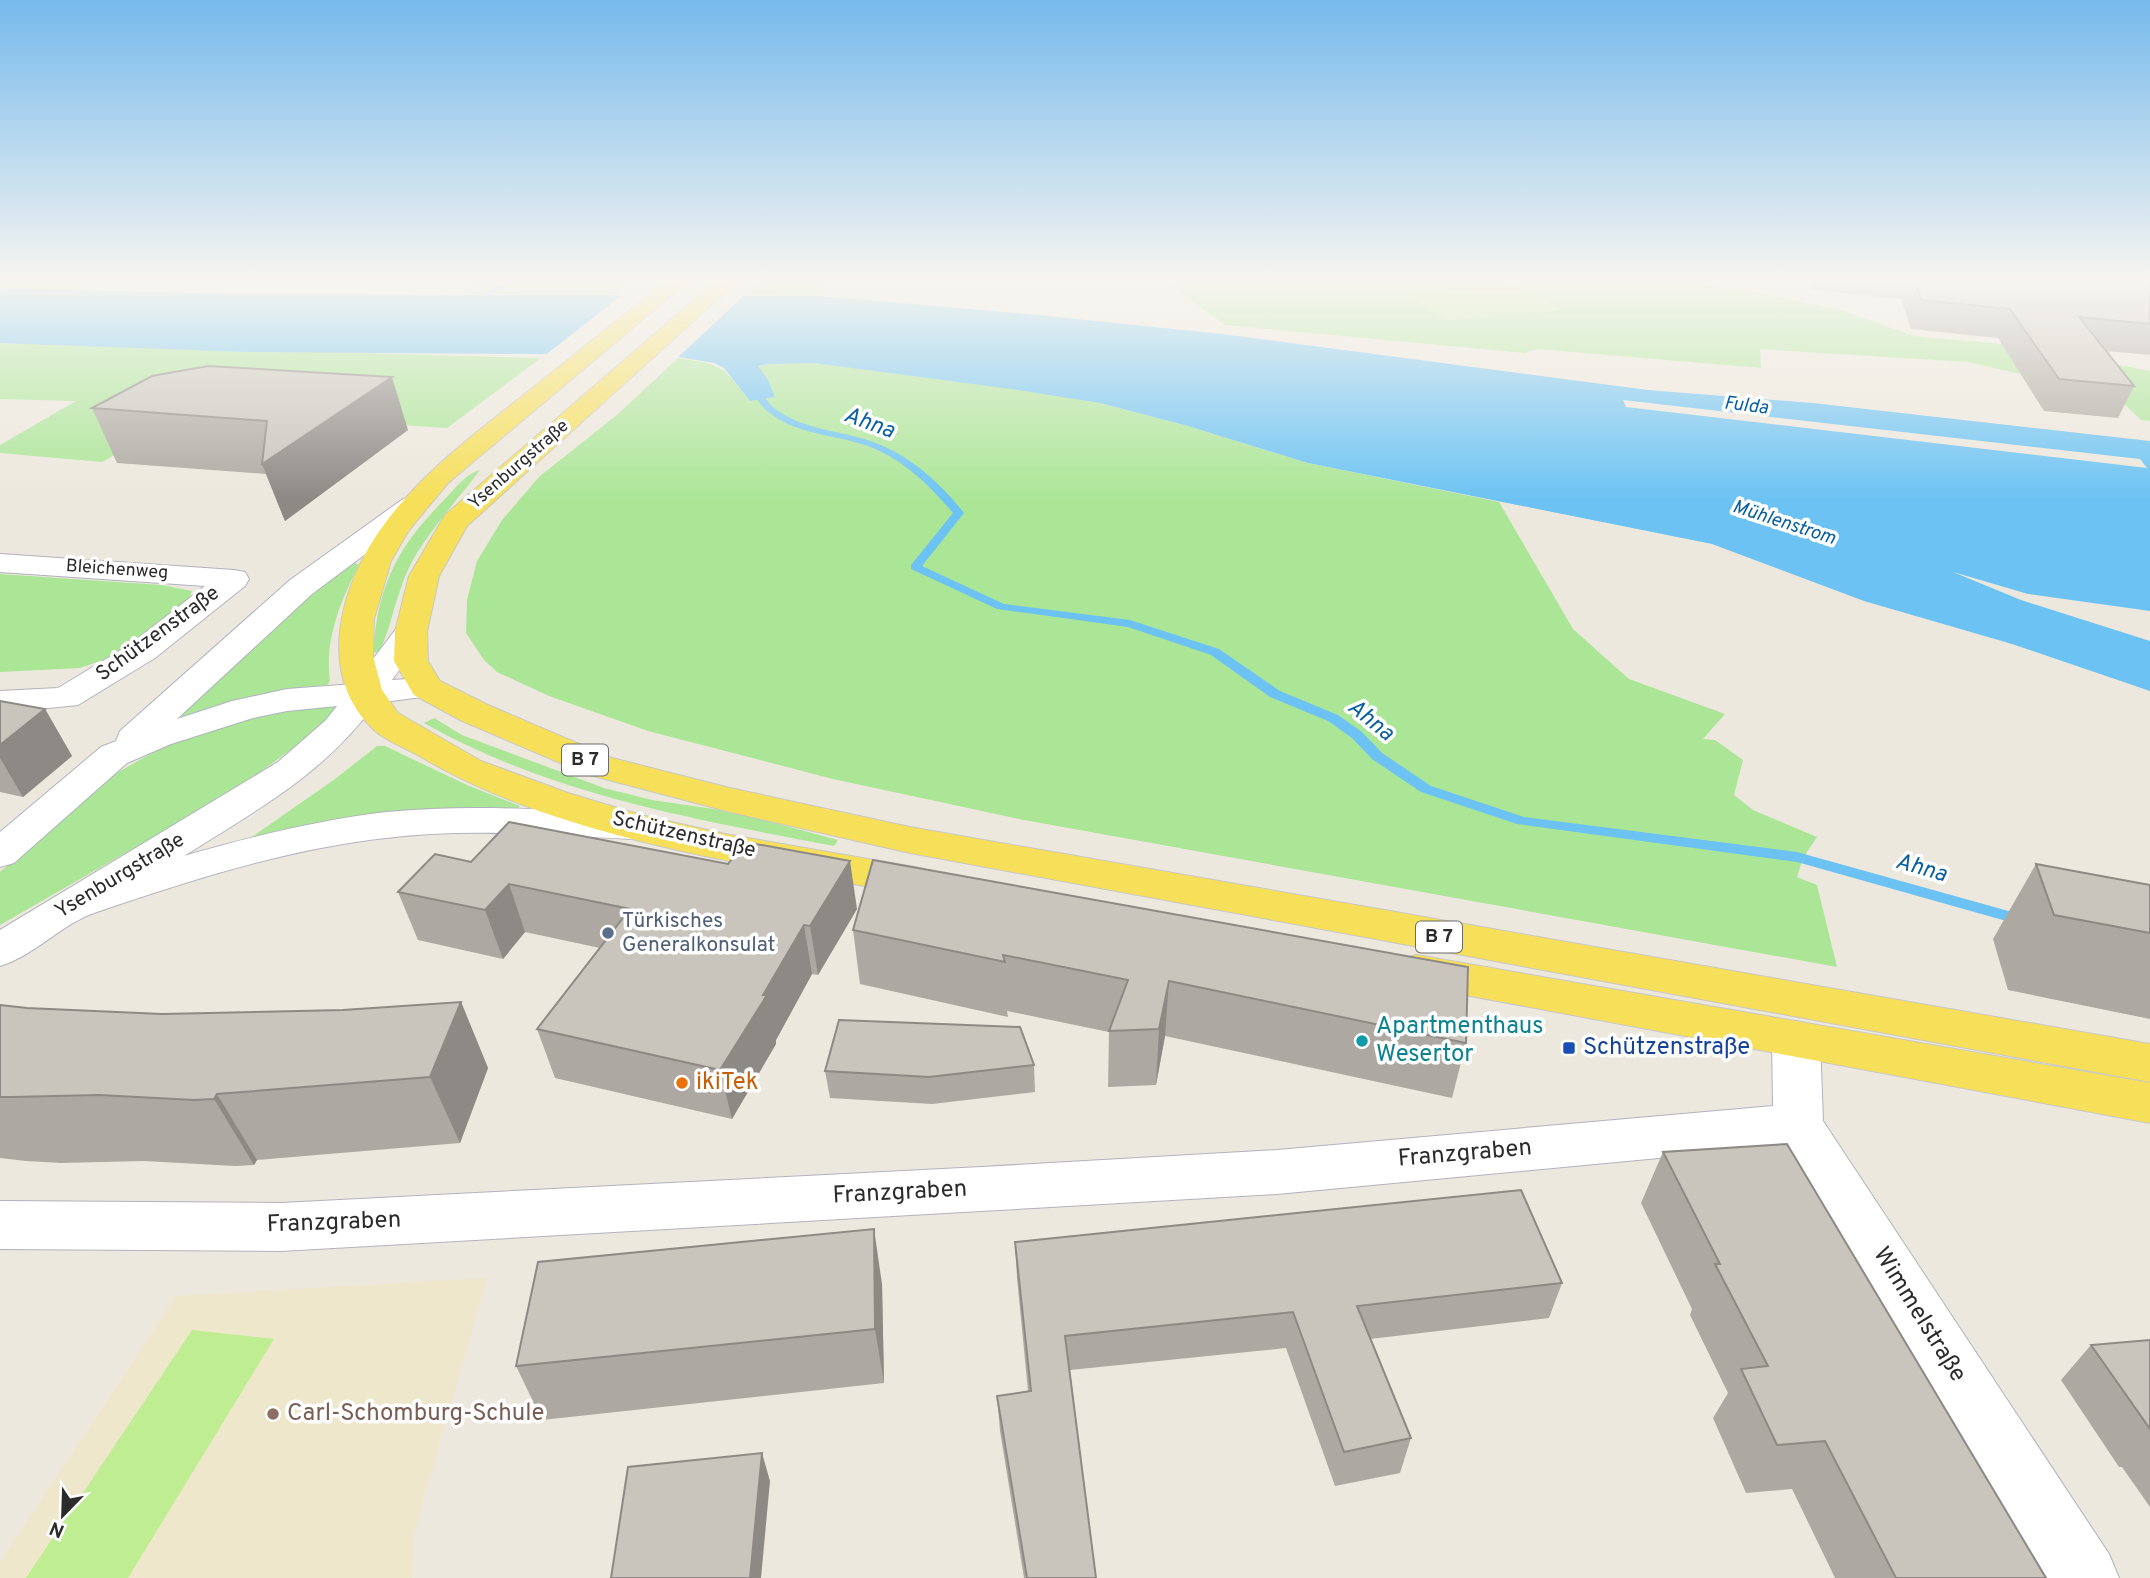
<svg xmlns="http://www.w3.org/2000/svg" width="2150" height="1578" font-family="Overpass,sans-serif">
<style>
.education{fill:#efe7cb}
.green{fill:#abe697}
.pitch{fill:#bfed92}
.water{fill:#6cc3f3;fill-rule:evenodd}
.pier{fill:#ede8dd}
.lines{fill:none;stroke-linecap:round;stroke-linejoin:round}
.stream{fill:#6cc3f3;fill-rule:evenodd}
.street-casing{stroke:#b1b2bf;stroke-width:2}
.secondary-casing{stroke:#b1b2bf;stroke-width:2}
.primary-casing{stroke:#c8c8c8;stroke-width:2}
.street{fill:#fff;fill-rule:evenodd}
.secondary{fill:#fff;fill-rule:evenodd}
.primary{fill:#f6df59;fill-rule:evenodd}
.wall{fill:#ada9a2}
.shaded-wall{fill:#8d8984}
.building{fill:#c9c4bc;stroke:#8d8984;stroke-width:2}
.service-dot{fill:#5c6f8a;stroke:#fff;stroke-width:2.5}
.culture-dot{fill:#0f9aa8;stroke:#fff;stroke-width:2.5}
.transit-dot{fill:#1a4fb4;stroke:#fff;stroke-width:2.5}
.food-dot{fill:#e8710a;stroke:#fff;stroke-width:2.5}
.education-dot{fill:#8d6e63;stroke:#fff;stroke-width:2.5}
.labels{text-anchor:middle;dominant-baseline:central;stroke-width:7;stroke-linejoin:round;paint-order:stroke}
.far-street-label{font-size:18px;fill:#2b2b2b;stroke:#fff}
.far-water-label{font-size:19px;font-style:italic;fill:#085fa1;stroke:#fff}
.shield{fill:#fff;stroke:#6b6b6b;stroke-width:2}
.shield-label{font-size:19px;font-weight:bold;fill:#2b2b2b}
.street-label{font-size:21px;fill:#2b2b2b;stroke:#fff}
.service-label{font-size:21px;fill:#4e5e75;stroke:#fff;text-anchor:start}
.water-label{font-size:23px;font-style:italic;fill:#085fa1;stroke:#fff}
.near-culture-label{font-size:24px;fill:#0d838f;stroke:#fff;text-anchor:start}
.near-transit-label{font-size:24px;fill:#164399;stroke:#fff;text-anchor:start}
.near-food-label{font-size:24px;fill:#c56008;stroke:#fff;text-anchor:start}
.near-street-label{font-size:24px;fill:#2b2b2b;stroke:#fff}
.near-education-label{font-size:24px;fill:#785e54;stroke:#fff;text-anchor:start}
</style>
<rect width="100%" height="100%" fill="#ede8dd"/>
<path class="education" d="M487 1278 414 1533 412 1578H0V1562L176 1296Z"/>
<g class="green">
<path d="M0 279H93L76 290 0 288Z"/>
<path d="M487 279H629L619 294 462 293Z"/>
<path d="M765 279H826L823 294H749Z"/>
<path d="M1162 279H1651L1757 292 1841 310 1914 336 2023 346 2150 371V421L2141 420 2116 396 1968 362 1760 349 1761 368 1537 349 1525 353 1225 325Z"/>
<path d="M0 343 541 358 447 428 231 414 156 432 102 462 0 453V445L76 401 0 399Z"/>
<path d="M678 358C723 365 722 365 750 401L775 397 757 367 769 364 819 362 981 382 1100 403 1188 426 1308 463 1499 502 1573 629 1629 679 1725 714 1703 739 1715 740 1743 760 1734 795 1753 810 1817 837 1803 858 1797 877 1817 885 1837 967 1024 820 833 779 648 731 549 696 497 672 484 660 466 633 467 600 477 561 502 520 540 476 618 414Z"/>
<path d="M480 470C459 498 435 524 417 553 398 583 394 619 380 651L373 653C378 583 398 546 447 497 457 486 466 474 480 470Z"/>
<path d="M352 561 359 565C341 600 324 640 330 681L327 685C275 689 227 701 178 718L256 643Z"/>
<path d="M0 574 162 585 192 591 186 607 112 657 80 668 0 672Z"/>
<path d="M337 704 342 707 300 743 237 789 0 925V872L104 780 170 743 272 711Z"/>
<path d="M434 718 462 735 604 788 652 800 734 812 838 840 834 846C693 819 551 795 424 723Z"/>
<path d="M377 746H385L467 785 520 806 516 811 249 839 335 779Z"/>
</g>
<g class="pitch">
<path d="M1519 285 1560 310 1446 321 1408 295Z"/>
<path d="M192 1330 274 1339 128 1578H26Z"/>
</g>
<path class="water" d="M0 288 230 294 821 296 1038 315 1222 334 1648 390 1813 403 2150 441V611L2028 594 1953 572 2021 600 2150 641V691L2012 644 1864 601 1712 544 1308 463 1188 426 1100 403 1011 389 814 363 769 364 758 366 768 380 775 397 750 401 724 368 714 363 667 355 247 352 0 343ZM1623 400 2140 459 2147 468 1626 407Z"/>
<path class="pier" d="M628 290 748 292 675 360 667 358 543 357Z"/>
<g class="lines">
<g class="stream">
<path d="M511 279H520L474 304 467 302Z"/>
<path d="M748 382H754C761 390 766 401 774 408 805 432 846 430 881 445 914 459 942 485 964 513L922 566 1004 604 1130 620 1219 649 1280 691 1338 715 1362 732 1382 753 1431 786 1524 817 1797 852 2030 917 2032 921 2030 925 2024 926 1797 862 1517 824 1421 792 1372 759 1352 738 1328 721 1270 697 1211 655 1128 627 997 609 911 569V565L953 513C931 487 906 462 873 448 839 434 795 436 766 410 758 403 753 392 747 384Z"/>
</g>
<defs>
<g id="street">
<path d="M0 554 234 570 245 572 249 579 245 586 155 658 78 705 0 713V691L58 688 131 644 205 586 0 572Z"/>
<path d="M1796 1021 1813 1026 1820 1039 1823 1121 2109 1554 2119 1578H2047L1785 1146 1277 1194 981 1211 281 1251 0 1249V1201L281 1203 981 1167 1277 1150 1773 1106 1772 1039 1779 1026Z"/>
</g>
<path id="secondary" d="M413 497 423 499 427 505 423 511 312 594 177 719 232 701 287 689 354 684 399 625 411 622 423 625 427 632 392 680 426 678 438 681 443 688 438 695 376 703C324 774 257 810 184 856 250 837 318 820 387 812 468 804 550 810 631 813L645 817 651 826 645 835 631 839C550 835 467 828 386 838 287 849 191 880 97 912 62 923 36 955 0 966V930L278 762 326 720 337 706 287 711 253 718 171 744 127 763 14 863 0 867V832L101 747 116 741 120 731 290 580 403 499Z"/>
<g id="primary">
<path d="M668 279H691L448 483 409 530 391 561 374 619 373 656 382 690 398 713 481 761 568 793 641 815 725 834 920 868 935 872 941 882 935 892 920 896C759 866 563 841 421 757 406 748 383 740 371 727 315 671 342 582 383 526 420 475 467 440 516 401 567 361 617 320 668 279Z"/>
<path d="M718 279H740L467 526 439 576 427 632 428 661 440 681 488 705 612 758 730 788 910 827 2150 1044V1082L910 853 730 812 586 774 462 721 414 695 394 661 395 632 409 576 445 515Z"/>
<path d="M1417 955 2150 1083V1123L1401 983 1394 971 1401 959Z"/>
</g>
</defs>
<use href="#street" class="street-casing"/>
<use href="#secondary" class="secondary-casing"/>
<use href="#primary" class="primary-casing"/>
<use href="#street" class="street"/>
<use href="#secondary" class="secondary"/>
<use href="#primary" class="primary"/>
</g>
<g class="wall">
<path d="M1811 279H2150V355L2106 351 2134 386 2118 418 2044 411 1998 338 1911 329 1901 299 1813 290Z"/>
<path d="M92 408 408 430 285 521 266 474 117 463Z"/>
<path d="M0 701 45 709 72 756 23 797 0 792Z"/>
<path d="M873 860 1466 1043 1452 1098 1165 1036 1156 1085 1108 1087 1109 1032 1007 1011 1008 1017 860 984 853 930Z"/>
<path d="M471 862 857 909 818 975 812 974 776 1040V1044L732 1119 555 1078 537 1029 600 948 525 932 503 959 418 940 398 892Z"/>
<path d="M2036 864 2150 885V1019L2008 990 1993 939Z"/>
<path d="M461 1002 488 1068 460 1143 257 1160 254 1165 235 1166 144 1161 61 1163 26 1161 0 1158V1005L27 1008 162 1014 343 1010Z"/>
<path d="M1034 1065 1035 1092 932 1104 830 1098 825 1071Z"/>
<path d="M1663 1152 2046 1578H1835L1792 1489 1746 1493 1713 1418 1728 1393 1690 1315 1692 1309 1641 1203Z"/>
<path d="M1015 1242 1562 1283 1549 1318 1370 1339 1411 1438 1400 1473 1335 1486 1286 1348 1070 1370 1096 1578H1024L1000 1431 997 1396 1028 1391 1017 1278Z"/>
<path d="M882 1284 884 1383 542 1420 516 1366Z"/>
<path d="M2150 1340V1507L2122 1467H2119L2061 1380 2091 1345Z"/>
</g>
<g class="shaded-wall">
<path d="M392 377 408 430 285 521 262 464Z"/>
<path d="M45 709 72 756 23 797 0 758V745Z"/>
<path d="M850 861 857 909 818 975 810 926Z"/>
<path d="M509 884 525 932 503 959 485 910Z"/>
<path d="M804 925 812 974 776 1040V1044L732 1119 720 1070Z"/>
<path d="M1169 981 1165 1036 1156 1085 1159 1029Z"/>
<path d="M461 1002 488 1068 460 1143 430 1077Z"/>
<path d="M217 1094 257 1160 254 1165 214 1099Z"/>
<path d="M874 1229 882 1284 884 1383 875 1329Z"/>
<path d="M762 1453 770 1481 761 1578H750Z"/>
</g>
<g class="building">
<path d="M1914 279H2150V324L2079 317 2134 386 2059 379 2010 309 1922 300Z"/>
<path d="M208 366 392 377 262 464 267 421 92 408 152 376Z"/>
<path d="M0 701 45 709 0 745Z"/>
<path d="M509 822 728 864 745 842 850 861 810 926 804 925 763 995H767L720 1070 537 1029 630 909 509 884 485 910 398 892 435 854 471 862Z"/>
<path d="M873 860 1468 967 1466 1043 1169 981 1159 1029 1109 1031 1128 980 1003 955 1005 962 853 930Z"/>
<path d="M2036 864 2150 885V933L2054 915Z"/>
<path d="M461 1002 430 1077 217 1094 214 1099 194 1100 99 1095 12 1097H0V1005L27 1008 162 1014 343 1010Z"/>
<path d="M839 1020 1020 1027 1034 1065 929 1077 825 1071Z"/>
<path d="M1787 1144 2046 1578H1896L1825 1441 1777 1445 1741 1369 1768 1366 1715 1264H1720L1663 1152Z"/>
<path d="M1521 1190 1562 1283 1357 1306 1411 1438 1344 1452 1293 1312 1065 1336 1096 1578H1027L997 1396 1031 1391 1015 1242Z"/>
<path d="M874 1229 875 1329 516 1366 538 1262Z"/>
<path d="M2150 1340V1429L2091 1345Z"/>
<path d="M762 1453 750 1578H611L628 1467Z"/>
</g>
<linearGradient id="sky" x2="0" y2="1"><stop stop-color="#76baec"/><stop offset="0.56" stop-color="#f7f5f0"/><stop offset="1" stop-color="#f7f5f0" stop-opacity="0"/></linearGradient>
<rect width="2150" height="500" fill="url(#sky)"/>
<circle class="service-dot" cx="608" cy="933" r="7"/>
<circle class="culture-dot" cx="1362" cy="1041" r="7"/>
<rect class="transit-dot" x="1562" y="1041" width="14" height="14" rx="3.5"/>
<circle class="food-dot" cx="682" cy="1083" r="7"/>
<circle class="education-dot" cx="273" cy="1414" r="7"/>
<g class="labels">
<g class="far-street-label">
<text transform="translate(519 465) rotate(-41)">Ysenburgstraße</text>
<text transform="translate(117 570) rotate(4)">Bleichenweg</text>
</g>
<g class="far-water-label">
<text transform="translate(1746 406) rotate(7)">Fulda</text>
<text transform="translate(1784 523) rotate(18)">Mühlenstrom</text>
</g>
<g class="shield">
<rect x="562" y="744.5" width="46" height="31" rx="5"/>
<rect x="1416" y="921.5" width="46" height="31" rx="5"/>
</g>
<g class="shield-label">
<text x="585" y="760">B 7</text>
<text x="1439" y="937">B 7</text>
</g>
<g class="street-label">
<text transform="translate(158 634) rotate(-36)">Schützenstraße</text>
<text transform="translate(684 835) rotate(13)">Schützenstraße</text>
<text transform="translate(120 876) rotate(-31)">Ysenburgstraße</text>
</g>
<g class="service-label">
<text x="622" y="921">Türkisches<tspan x="622" dy="24">Generalkonsulat</tspan></text>
</g>
<g class="water-label">
<text transform="translate(869 424) rotate(20)">Ahna</text>
<text transform="translate(1370 721) rotate(39)">Ahna</text>
<text transform="translate(1921 869) rotate(16)">Ahna</text>
</g>
<g class="near-culture-label">
<text x="1376" y="1027">Apartmenthaus<tspan x="1376" dy="28">Wesertor</tspan></text>
</g>
<g class="near-transit-label">
<text x="1583" y="1048">Schützenstraße</text>
</g>
<g class="near-food-label">
<text x="696" y="1083">ikiTek</text>
</g>
<g class="near-street-label">
<text transform="translate(1465 1154) rotate(-5)">Franzgraben</text>
<text transform="translate(900 1193) rotate(-3)">Franzgraben</text>
<text transform="translate(334 1223) rotate(-2)">Franzgraben</text>
<text transform="translate(1919 1315) rotate(58)">Wimmelstraße</text>
</g>
<g class="near-education-label">
<text x="287" y="1414">Carl-Schomburg-Schule</text>
</g>
</g>
<g transform="translate(63 1515) rotate(203)" stroke="#ffffff" stroke-width="5" paint-order="stroke">
<path d="M0-5L12 26L0 18L-12 26Z" fill="#2b2b2b"/>
<text y="-10" font-size="19" font-weight="bold" text-anchor="middle" fill="#2b2b2b">N</text>
</g>
</svg>
